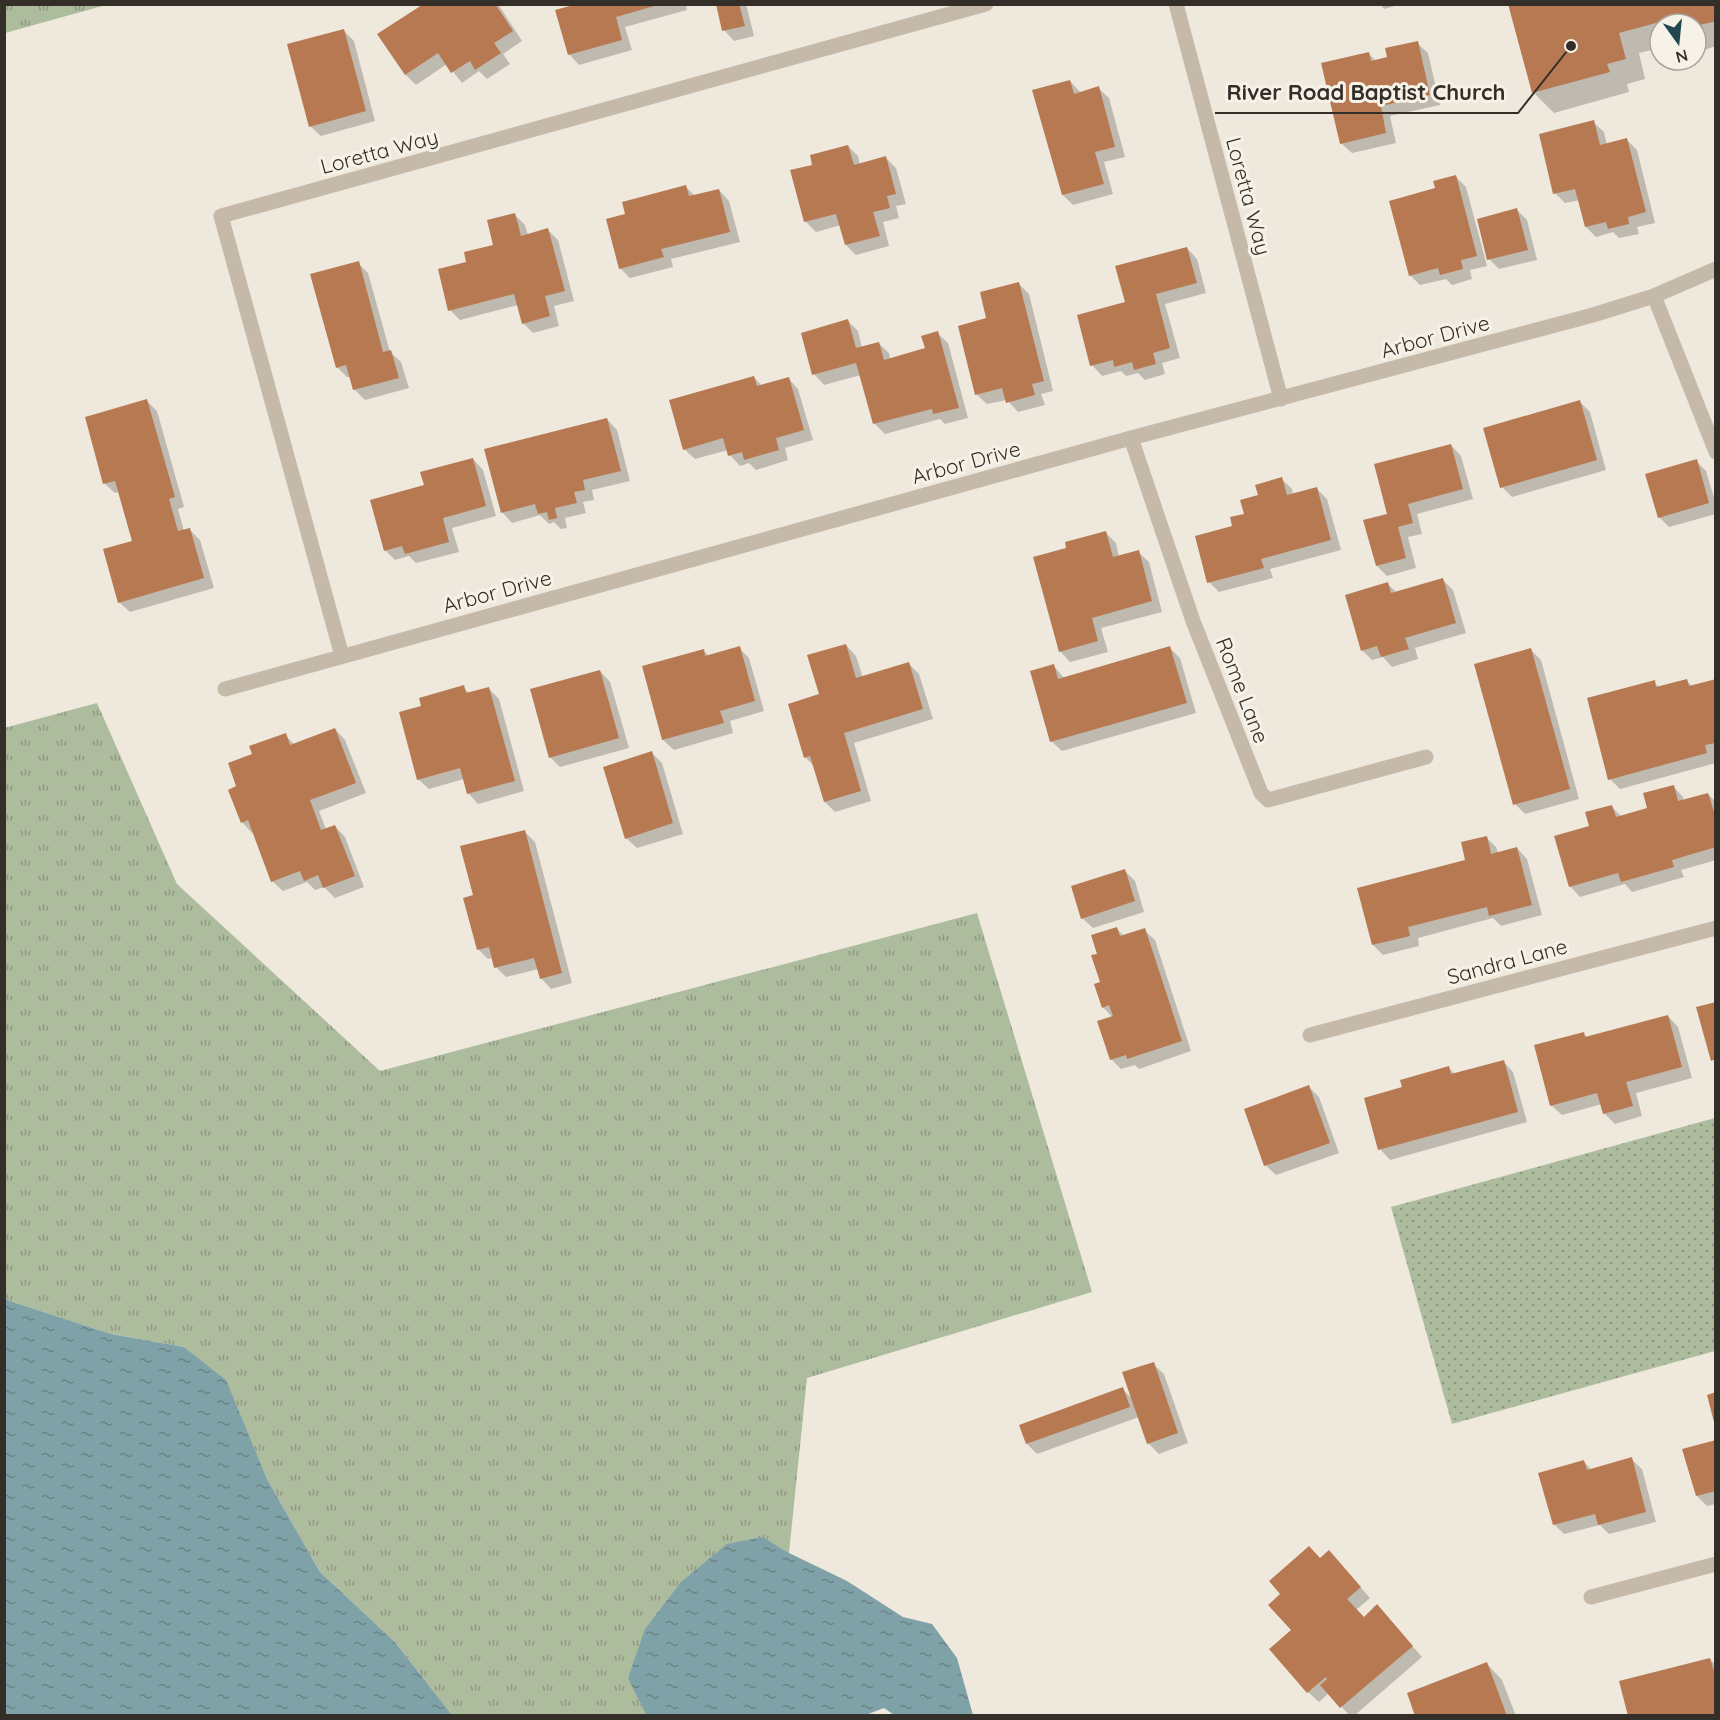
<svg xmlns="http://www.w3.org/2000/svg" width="1720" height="1720" font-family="Quicksand,sans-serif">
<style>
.grass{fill:url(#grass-dots)}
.park{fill:url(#park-tufts)}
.water{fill:url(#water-ripples)}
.shadow{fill:#0003}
.building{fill:#b77952}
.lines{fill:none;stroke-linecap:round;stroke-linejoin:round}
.minor{stroke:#c5baaa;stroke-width:15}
.labels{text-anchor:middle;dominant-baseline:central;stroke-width:6;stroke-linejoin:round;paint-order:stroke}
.street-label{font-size:21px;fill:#342e29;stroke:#f7f2e8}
.leader{fill:none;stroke:#342e29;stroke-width:2}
.callout-dot{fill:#342e29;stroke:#f7f2e8;stroke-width:2}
.callout-label{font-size:22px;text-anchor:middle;font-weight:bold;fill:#342e29;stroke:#f7f2e8;stroke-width:6;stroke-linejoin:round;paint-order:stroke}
</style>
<defs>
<pattern id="grass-dots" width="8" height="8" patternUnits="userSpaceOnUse" patternTransform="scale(1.5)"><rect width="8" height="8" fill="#aebc9e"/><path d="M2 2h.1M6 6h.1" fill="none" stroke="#8e9981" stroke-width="1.8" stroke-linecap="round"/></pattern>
<pattern id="park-tufts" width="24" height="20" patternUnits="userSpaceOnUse" patternTransform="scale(1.5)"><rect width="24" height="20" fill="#aebc9e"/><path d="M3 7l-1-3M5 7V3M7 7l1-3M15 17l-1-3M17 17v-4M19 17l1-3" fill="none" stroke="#8e9981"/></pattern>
<pattern id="water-ripples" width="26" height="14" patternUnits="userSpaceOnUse" patternTransform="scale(1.5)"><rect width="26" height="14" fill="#7fa1a8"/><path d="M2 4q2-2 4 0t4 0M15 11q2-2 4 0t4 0" fill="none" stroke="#698489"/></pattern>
</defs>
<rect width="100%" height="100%" fill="#efe9dd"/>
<path class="grass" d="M1715 1118V1351L1452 1424 1391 1207Z"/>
<g class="park">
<path d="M5 4H106V5L5 33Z"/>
<path d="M97 703 177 884 380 1071 977 913 1092 1292 807 1378 789 1553 763 1537 628 1677 646 1715H452L395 1642 320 1572 267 1479 225 1380 184 1347 111 1334 10 1301 5 1298 4 728Z"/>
</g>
<g class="water">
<path d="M4 1298 10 1301 111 1334 184 1347 226 1380 267 1479 320 1572 395 1642 452 1715H5Z"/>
<path d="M763 1537 789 1553 847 1581 903 1617 932 1624 957 1658 973 1715H894L884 1708 863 1716 646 1715 628 1678 645 1629 681 1582 727 1544Z"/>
</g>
<g class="shadow">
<path d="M424 4H498L522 41 503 54 510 64 487 79 479 71 462 83 447 64 416 85 406 75 379 34Z"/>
<path d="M583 4H686L687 10 625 27 632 50 579 65 569 54Z"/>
<path d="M717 4H746L754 36 734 41 724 30Z"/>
<path d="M1380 4H1402L1384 9Z"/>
<path d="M1510 4H1716V46L1704 50 1696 42V24H1660V48L1639 53 1645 79 1627 84 1629 92 1554 113 1533 92Z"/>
<path d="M344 31 354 41 375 121 321 136 310 126Z"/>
<path d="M1417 43 1428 53 1440 105 1390 116 1396 143 1352 153 1341 143 1369 54 1376 61 1389 58Z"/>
<path d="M1070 81 1081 93 1098 88 1109 98 1125 157 1104 162 1113 194 1073 205 1063 195Z"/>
<path d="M1593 122 1604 132 1607 145 1627 140 1637 150 1655 223 1637 227 1639 234 1619 238 1613 232 1596 237 1586 227 1580 200 1565 203 1555 193Z"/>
<path d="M848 146 858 156 860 165 886 158 896 168 906 204 896 206 899 218 883 222 889 246 856 255 846 245 841 225 816 232 806 222 792 171 814 166Z"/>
<path d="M1456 177 1466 187 1487 266 1470 270 1472 279 1452 285 1446 279 1420 285 1410 275 1437 189Z"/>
<path d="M686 187 695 196 719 190 729 201 740 242 671 259 673 267 630 278 620 268 627 215Z"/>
<path d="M1517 210 1527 220 1537 260 1499 269 1489 259Z"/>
<path d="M515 215 525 225 528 235 548 230 558 240 574 301 554 306 559 326 533 333 523 323 518 305 460 320 450 310 468 263 495 246Z"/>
<path d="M1187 248 1197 259 1206 293 1165 304 1180 358 1162 363 1165 374 1145 380 1138 373 1126 376 1121 371 1102 376 1092 365 1127 303Z"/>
<path d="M358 263 368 273 390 352 401 362 409 388 365 400 354 389 351 377H347L337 367Z"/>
<path d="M1019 284 1029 294 1053 391 1041 394 1045 405 1018 412 1007 400 987 404 976 394 988 319Z"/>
<path d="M848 321 858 331 862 348 878 343 889 353 890 359 927 349 937 333 948 343 968 418 945 424 940 419 885 434 875 424 861 375 824 385 814 374Z"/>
<path d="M754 377 762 386 788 378 798 389 813 440 785 448 788 460 756 470 749 463 740 466 730 455 728 450 695 459 684 449Z"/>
<path d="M147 401 157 411 184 507 178 509 184 531 189 529 200 540 214 588 130 612 119 602 134 542 119 492 115 493 104 483Z"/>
<path d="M1580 402 1590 412 1606 470 1512 497 1502 487Z"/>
<path d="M607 419 617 430 630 481 592 490 594 500 583 502 586 513 565 518 567 528 561 529 554 522 549 524 540 515 512 523 502 512Z"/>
<path d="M1451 445 1461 456 1473 499 1417 514 1422 534 1408 537 1416 568 1387 576 1377 566 1389 515Z"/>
<path d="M473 459 483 470 496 516 452 528 459 552 416 563 409 556 395 560 385 550 426 486Z"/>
<path d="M1696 461 1706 471 1716 504V514L1669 527 1659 517Z"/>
<path d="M1282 479 1292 489 1293 495 1317 489 1327 499 1341 550 1270 569 1273 578 1219 592 1209 582 1234 527 1259 497Z"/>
<path d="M1105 532 1116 543 1119 557 1138 552 1149 562 1162 612 1101 628 1108 652 1070 662 1060 651 1068 549Z"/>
<path d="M1443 580 1453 590 1466 633 1415 648 1418 659 1392 667 1383 657 1372 660 1362 650 1388 584 1397 593Z"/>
<path d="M846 645 856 656 863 678 909 664 919 674 933 719 854 743 871 801 835 812 825 802 815 767 805 757 821 695Z"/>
<path d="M1169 647 1180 658 1196 713 1062 751 1051 741 1053 665 1064 678Z"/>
<path d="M739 648 749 658 764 711 730 721 733 733 674 750 663 740 644 667 703 650 709 656Z"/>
<path d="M1531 650 1541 660 1579 799 1525 814 1515 804Z"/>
<path d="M600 671 610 682 629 748 560 767 550 757Z"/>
<path d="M1687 681 1693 687 1716 681V763L1620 789 1610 779 1654 682 1660 688Z"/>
<path d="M463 687 470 694 489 689 499 699 524 791 478 804 468 793 464 779 429 789 418 779 423 707Z"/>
<path d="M335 729 345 740 366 793 319 811 326 829 335 826 345 837 364 887 335 898 324 887 315 890 307 882 283 891 272 881 254 832 252 833 242 822 238 787 254 755 285 735 294 744Z"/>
<path d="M652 753 662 763 683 834 637 848 626 838Z"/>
<path d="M1673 786 1683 797 1684 801 1708 794 1716 802V860L1681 870 1684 877 1632 892 1625 884 1580 897 1570 886 1591 827 1611 806 1622 817 1648 809Z"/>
<path d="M524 831 535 842 572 983 551 989 541 978 539 969 506 977 496 967 493 958 488 959 478 949 475 896Z"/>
<path d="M1486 837 1496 847 1498 853 1517 848 1527 859 1542 915 1501 926 1493 918 1418 938 1419 946 1383 955 1373 945 1467 861Z"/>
<path d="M1125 871 1135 881 1144 912 1093 928 1082 918Z"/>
<path d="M1117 929 1125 937 1144 930 1155 940 1191 1051 1139 1069 1135 1065 1121 1069 1111 1059 1113 1018 1103 1007 1098 955Z"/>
<path d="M1668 1016 1678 1027 1692 1078 1636 1093 1642 1116 1615 1124 1604 1113 1602 1104 1562 1115 1551 1105 1584 1034 1588 1038Z"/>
<path d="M1503 1061 1513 1072 1527 1122 1390 1160 1380 1149 1404 1088 1449 1068 1455 1074Z"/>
<path d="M1309 1087 1319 1097 1339 1153 1276 1175 1265 1165Z"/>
<path d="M1153 1364 1164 1374 1188 1443 1159 1454 1148 1443 1139 1417 1037 1454 1027 1444 1122 1389 1133 1399Z"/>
<path d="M1716 1442V1504L1707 1506 1697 1496Z"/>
<path d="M1631 1459 1642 1469 1656 1522 1609 1534 1600 1525 1564 1534 1554 1524 1584 1462 1592 1470Z"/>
<path d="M1320 1560 1339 1563 1370 1598 1356 1610 1364 1618 1387 1617 1422 1657 1354 1716H1350L1329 1693 1319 1702 1308 1692 1293 1630Z"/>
<path d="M1710 1659 1716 1665V1716Z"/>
<path d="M1487 1664 1502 1680 1516 1716H1417Z"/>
</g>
<g class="building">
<path d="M577 4H657L658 5 616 17 622 40 568 55 555 10Z"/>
<path d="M716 4H739L745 26 722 31Z"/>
<path d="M1508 4H1716V21L1696 26V24H1680L1678 17 1619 33 1626 59 1607 64 1610 72 1532 93Z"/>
<path d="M422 5H496L513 31 494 43 501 53 475 70 470 61 451 73 438 53 405 75 377 34Z"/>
<path d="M344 29 366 111 309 127 287 44Z"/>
<path d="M1418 41 1430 95 1381 106 1386 133 1340 144 1321 63 1369 52 1371 61 1387 57 1385 48Z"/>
<path d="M1070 80 1074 94 1099 86 1115 147 1095 152 1104 184 1062 195 1032 90Z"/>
<path d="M1594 120 1600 145 1627 138 1646 212 1628 217 1629 224 1608 229 1606 222 1585 227 1575 189 1553 194 1539 134Z"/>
<path d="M848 145 854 165 886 156 896 194 887 196 890 208 873 212 880 236 845 245 836 214 804 222 790 170 812 165 810 155Z"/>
<path d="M1456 175 1477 256 1461 260 1463 269 1440 275 1438 268 1409 276 1389 201 1435 188 1433 181Z"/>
<path d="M686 185 689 196 719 189 730 232 661 249 664 257 619 269 606 219 625 214 622 202Z"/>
<path d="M1517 208 1528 250 1487 260 1477 219Z"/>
<path d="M515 213 521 236 548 228 565 291 545 296 550 316 522 324 514 294 448 311 438 269 466 262 464 252 493 245 487 220Z"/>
<path d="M1187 247 1197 283 1156 294 1170 348 1153 353 1156 364 1134 370 1132 362 1114 367 1113 360 1090 366 1077 315 1125 302 1115 266Z"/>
<path d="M359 261 383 352 391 350 399 378 353 390 346 365 336 368 310 274Z"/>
<path d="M1019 282 1044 381 1032 384 1035 395 1006 403 1002 388 975 395 958 326 986 318 980 292Z"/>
<path d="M848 319 856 348 879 342 884 360 925 348 921 336 938 331 959 408 933 414 932 409 873 424 856 363 812 375 801 333Z"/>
<path d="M754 376 757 386 789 377 804 430 776 438 779 450 744 460 742 452 728 456 723 438 683 450 669 400Z"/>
<path d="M147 399 175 497 169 499 178 531 190 528 204 578 118 603 103 549 132 541 115 481 103 484 85 417Z"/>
<path d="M1580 400 1597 460 1500 488 1483 428Z"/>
<path d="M607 418 621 471 583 480 585 490 574 492 577 503 555 508 557 518 549 520 547 512 538 514 535 504 501 513 484 449Z"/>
<path d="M1451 444 1463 489 1408 504 1413 523 1398 527 1406 558 1376 566 1363 520 1387 514 1374 464Z"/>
<path d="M473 458 486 506 443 518 449 542 405 554 402 546 384 551 370 500 424 485 420 472Z"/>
<path d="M1697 459 1709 503 1658 518 1645 474Z"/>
<path d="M1282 477 1287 495 1317 487 1331 540 1261 559 1264 568 1207 583 1195 536 1232 526 1230 517 1244 514 1240 500 1258 495 1255 485Z"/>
<path d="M1106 531 1113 557 1139 550 1152 601 1092 618 1098 641 1059 652 1033 557 1066 548 1065 542Z"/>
<path d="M1443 578 1456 623 1405 638 1409 649 1381 657 1377 646 1361 651 1345 595 1388 582 1391 593Z"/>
<path d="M846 644 856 678 909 662 923 709 844 733 861 791 824 802 810 756 804 758 788 704 819 694 807 655Z"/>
<path d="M740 646 755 701 720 711 724 723 662 740 642 666 704 649 705 656Z"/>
<path d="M1170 646 1187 703 1050 742 1030 671 1054 664 1058 679Z"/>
<path d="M1531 648 1570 789 1513 805 1474 664Z"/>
<path d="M600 670 619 738 549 758 530 689Z"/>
<path d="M1687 679 1689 686 1716 679V743L1705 745 1707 753 1608 780 1587 698 1655 680 1656 687Z"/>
<path d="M464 685 466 693 489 687 515 781 467 794 460 768 417 780 399 712 421 706 419 698Z"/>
<path d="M335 728 356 783 310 800 321 830 335 825 355 876 323 888 318 875 304 881 300 871 271 882 248 820 241 823 228 790 236 786 228 763 252 754 249 746 286 733 290 745Z"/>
<path d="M652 751 673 823 625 839 603 767Z"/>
<path d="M1674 785 1678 801 1708 793 1716 818V847L1672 860 1674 867 1621 882 1618 873 1569 887 1554 836 1589 826 1585 812 1612 805 1616 817 1647 808 1643 793Z"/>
<path d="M525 830 562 973 540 979 534 958 494 968 489 947 477 950 463 898 473 895 460 846Z"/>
<path d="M1487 836 1491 854 1517 847 1532 905 1489 916 1487 907 1408 927 1410 936 1372 945 1357 888 1465 860 1461 842Z"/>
<path d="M1125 869 1135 901 1081 919 1071 886Z"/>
<path d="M1117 927 1120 936 1145 928 1182 1041 1127 1059 1126 1055 1110 1060 1097 1021 1113 1016 1109 1005 1102 1008 1094 984 1100 982 1091 955 1097 954 1091 935Z"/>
<path d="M1716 1002V1059L1711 1061 1696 1007Z"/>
<path d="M1668 1015 1682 1067 1626 1082 1633 1106 1603 1114 1597 1093 1550 1106 1534 1045 1584 1032 1585 1037Z"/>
<path d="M1504 1060 1518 1112 1378 1150 1364 1098 1402 1087 1400 1080 1449 1066 1451 1074Z"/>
<path d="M1309 1085 1330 1143 1264 1166 1244 1109Z"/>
<path d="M1154 1362 1178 1433 1147 1444 1122 1372Z"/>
<path d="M1123 1387 1130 1407 1026 1444 1019 1425Z"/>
<path d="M1716 1392V1425L1715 1426 1707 1395Z"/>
<path d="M1716 1440V1491L1696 1496 1682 1449Z"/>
<path d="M1632 1457 1646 1512 1598 1525 1595 1514 1553 1525 1538 1473 1584 1460 1587 1470Z"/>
<path d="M1309 1546 1320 1558 1329 1550 1361 1587 1347 1599 1364 1617 1377 1604 1413 1646 1340 1708 1320 1685 1327 1679 1326 1677 1307 1693 1269 1649 1291 1630 1268 1605 1280 1594 1269 1581Z"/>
<path d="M1710 1658 1716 1678V1716H1628L1619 1681Z"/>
<path d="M1487 1662 1507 1716H1415L1407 1693Z"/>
</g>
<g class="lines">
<g class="minor">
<path d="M1176 4 1281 399"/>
<path d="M1654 296 1716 452"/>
<path d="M1131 438 1193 621 1261 793 1268 800 1426 757"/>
<path d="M342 656 221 216 986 4"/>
<path d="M225 689 1131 438 1593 315 1654 296 1716 269"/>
<path d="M1310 1035 1716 928"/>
<path d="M1591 1597 1716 1564"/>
</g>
</g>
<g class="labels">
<g class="street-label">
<text transform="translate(379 151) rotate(-15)">Loretta Way</text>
<text transform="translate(1249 196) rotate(75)">Loretta Way</text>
<text transform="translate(1435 336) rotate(-15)">Arbor Drive</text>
<text transform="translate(966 462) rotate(-15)">Arbor Drive</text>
<text transform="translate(497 591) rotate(-15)">Arbor Drive</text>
<text transform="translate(1243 690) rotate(69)">Rome Lane</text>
<text transform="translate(1507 961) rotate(-15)">Sandra Lane</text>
</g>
</g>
<path class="leader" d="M1571 46L1518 113H1215"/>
<circle class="callout-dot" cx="1571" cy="46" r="6"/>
<g class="callout-label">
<text x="1366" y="100">River Road Baptist Church</text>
</g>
<rect width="1720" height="1720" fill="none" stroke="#342e29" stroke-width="12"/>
<g transform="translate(1678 42) rotate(165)"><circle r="28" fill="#f7f2e8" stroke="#a9a49c" stroke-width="1.5"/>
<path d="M0-4.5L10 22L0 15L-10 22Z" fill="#234750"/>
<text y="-9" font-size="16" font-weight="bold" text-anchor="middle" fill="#342e29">N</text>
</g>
</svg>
